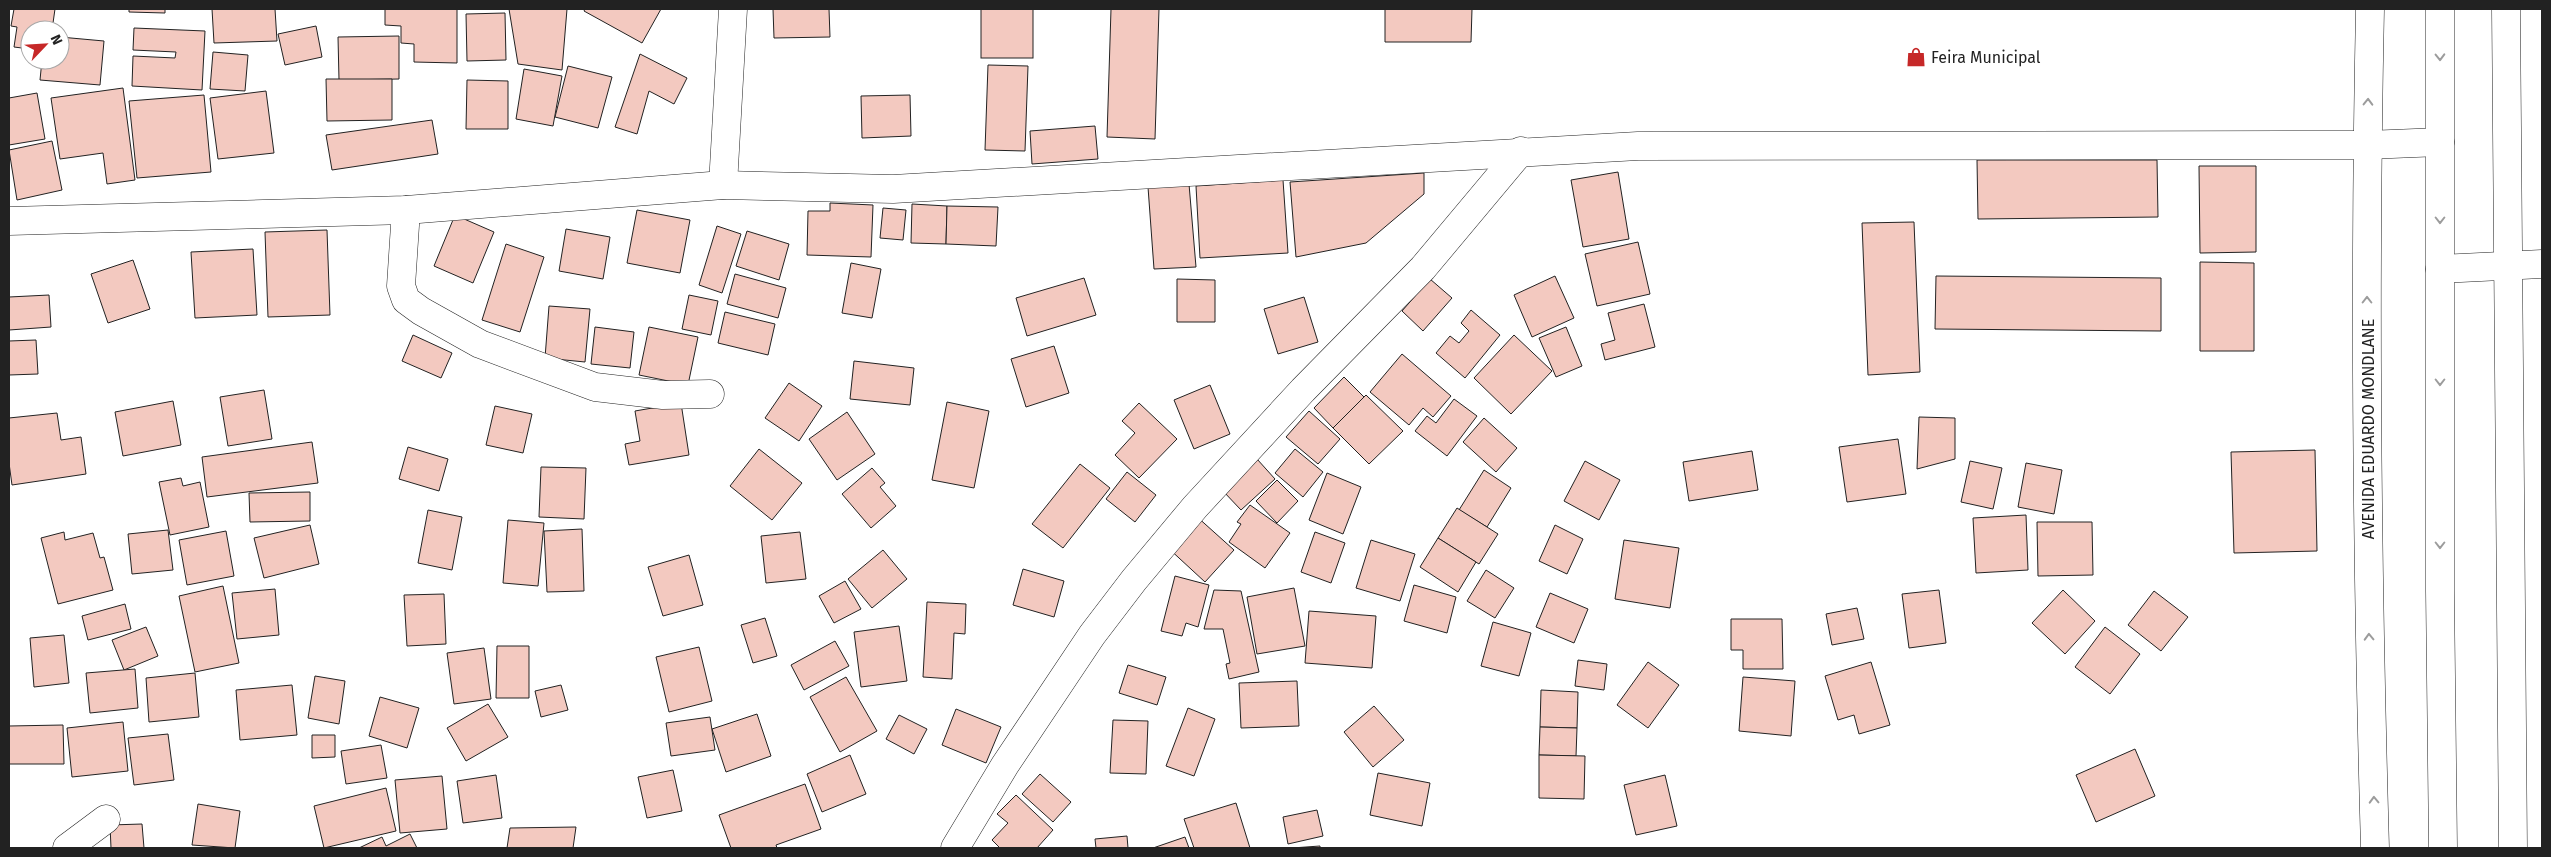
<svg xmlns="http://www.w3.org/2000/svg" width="2551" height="857" font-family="'Fira Sans',sans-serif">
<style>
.building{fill:#f3c9c0;stroke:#222}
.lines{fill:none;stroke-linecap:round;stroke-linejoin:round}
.street-casing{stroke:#222;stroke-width:29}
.secondary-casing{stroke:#222;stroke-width:29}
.street{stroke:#fff;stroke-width:28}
.secondary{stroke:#fff;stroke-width:28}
.oneway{stroke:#9c9c9c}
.labels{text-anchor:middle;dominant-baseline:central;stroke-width:4;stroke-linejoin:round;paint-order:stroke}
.poi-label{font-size:16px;fill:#222;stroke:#fff;text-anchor:start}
.street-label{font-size:16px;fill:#222;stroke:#fff}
</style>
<rect width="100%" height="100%" fill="#fff"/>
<g class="building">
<path d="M14 9H55L52 30H30V49L14 47 17 27 11 26Z"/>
<path d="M129 9H165V13L129 12Z"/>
<path d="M212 9H275L277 41 214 43Z"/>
<path d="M385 9H457V63L414 62V44L401 43V26L385 25Z"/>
<path d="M509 9H567L562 70 518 64Z"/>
<path d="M585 9H661L642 43 584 11Z"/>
<path d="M773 9H829L830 37 774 38Z"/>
<rect x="981" y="9" width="52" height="49"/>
<path d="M1111 9H1159L1155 139 1107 137Z"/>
<path d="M1385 9H1472L1471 42H1385Z"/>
<path d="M505 13 506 60 467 61 466 14Z"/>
<path d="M316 26 322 57 285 65 278 34Z"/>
<path d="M134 28 205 31 202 90 132 86 133 56 175 58 176 52 133 50Z"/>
<path d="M399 36V79L339 80 338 37Z"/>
<path d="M60 37 104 41 100 85 40 80 42 60H60Z"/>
<path d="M213 52 248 55 245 91 210 89Z"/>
<path d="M640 54 687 78 674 104 649 91 637 134 615 127Z"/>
<path d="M988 65 1028 66 1025 151 985 150Z"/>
<path d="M568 66 612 77 598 128 555 117Z"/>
<path d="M524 69 562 76 553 126 516 119Z"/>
<path d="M326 79H392V120L327 121Z"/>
<path d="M467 80 508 81V129H466Z"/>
<path d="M123 88 135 180 107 184 103 153 60 159 51 98Z"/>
<path d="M266 91 274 153 218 159 210 98Z"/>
<path d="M37 93 45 139 9 145V98Z"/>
<path d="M204 95 211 172 137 178 129 101Z"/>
<path d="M910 95 911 136 862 138 861 96Z"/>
<path d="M432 120 438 154 332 170 326 135Z"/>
<path d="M1095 126 1098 159 1032 164 1030 131Z"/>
<path d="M52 141 62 190 17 200 9 150Z"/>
<path d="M1977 160H2157L2158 217 1978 219Z"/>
<path d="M2199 166H2256V252L2200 253Z"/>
<path d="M1618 172 1629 239 1583 247 1571 180Z"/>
<path d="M1424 173V194L1366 243 1296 257 1290 182Z"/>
<path d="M1283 180 1288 253 1200 258 1196 186Z"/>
<path d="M1189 184 1196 267 1154 269 1148 187Z"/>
<path d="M830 203 873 205 871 257 807 255 808 211H830Z"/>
<path d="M912 204 947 206 946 244 911 243Z"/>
<path d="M947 206 998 207 996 246 946 244Z"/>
<path d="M883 208 906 210 903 240 880 238Z"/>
<path d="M637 210 690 220 680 273 627 263Z"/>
<path d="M455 215 494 232 473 283 434 266Z"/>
<path d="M1914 222 1920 372 1868 375 1862 223Z"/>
<path d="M717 226 741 234 722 293 699 285Z"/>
<path d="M566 229 610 237 603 279 559 271Z"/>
<path d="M327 230 330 315 268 317 265 232Z"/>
<path d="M747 231 789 244 779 280 736 266Z"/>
<path d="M1638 242 1650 294 1597 306 1585 254Z"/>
<path d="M506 244 544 257 520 332 482 320Z"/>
<path d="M253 249 257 315 195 318 191 252Z"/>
<path d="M133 260 150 309 108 323 91 274Z"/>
<path d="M2200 262 2254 263V351H2200Z"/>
<path d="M851 263 881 269 872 318 842 313Z"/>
<path d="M735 274 786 288 778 318 727 304Z"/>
<path d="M1555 276 1574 318 1532 337 1514 295Z"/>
<path d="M1936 276 2161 278V331L1935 329Z"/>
<path d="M1084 278 1096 315 1027 336 1016 298Z"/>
<path d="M1177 279 1215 280V322H1177Z"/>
<path d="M1430 279 1452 298 1423 331 1402 311Z"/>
<path d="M49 295 51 327 9 330V297Z"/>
<path d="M689 295 718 301 711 335 682 329Z"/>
<path d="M1304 297 1318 342 1278 354 1264 309Z"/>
<path d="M1644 304 1655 347 1605 360 1601 344 1615 340 1608 313Z"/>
<path d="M549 306 590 309 585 362 545 358Z"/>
<path d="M1471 310 1500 335 1465 378 1436 353 1450 336 1459 343 1469 331 1461 323Z"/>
<path d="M725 312 775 324 768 355 718 343Z"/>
<path d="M595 327 634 332 630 368 591 364Z"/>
<path d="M649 327 698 337 688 385 639 375Z"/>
<path d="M1566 327 1582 366 1556 377 1539 338Z"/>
<path d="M413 335 452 353 441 378 402 361Z"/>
<path d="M1514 335 1552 371 1511 414 1474 378Z"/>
<path d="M36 340 38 374 9 375V341Z"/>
<path d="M1054 346 1069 393 1026 407 1011 359Z"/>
<path d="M1402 354 1451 396 1433 417 1423 408 1409 425 1370 392Z"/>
<path d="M854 361 914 368 910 405 850 399Z"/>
<path d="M1344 377 1364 397 1333 428 1314 408Z"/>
<path d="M789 383 822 406 799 441 765 418Z"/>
<path d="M1210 385 1230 434 1194 449 1174 400Z"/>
<path d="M264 390 272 439 228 446 220 397Z"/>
<path d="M1366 395 1403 431 1369 464 1333 428Z"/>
<path d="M1454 399 1477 416 1447 456 1415 431 1427 416 1436 423Z"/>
<path d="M173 401 181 445 123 456 115 412Z"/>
<path d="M947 402 989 411 974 488 932 480Z"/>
<path d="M681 403 689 455 629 465 625 444 640 441 635 411Z"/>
<path d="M1139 403 1177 439 1139 478 1115 455 1135 433 1122 421Z"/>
<path d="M495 406 532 414 523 453 486 445Z"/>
<path d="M1309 411 1340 439 1318 464 1286 437Z"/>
<path d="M847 412 875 454 837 480 809 439Z"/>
<path d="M57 413 61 440 81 437 86 474 12 485 9 463V418Z"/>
<path d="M1919 417 1955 418V459L1917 469Z"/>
<path d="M1484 418 1517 448 1496 472 1463 442Z"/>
<path d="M1898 439 1906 494 1847 502 1839 447Z"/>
<path d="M312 442 318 483 207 497 202 457Z"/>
<path d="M408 447 448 459 439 491 399 479Z"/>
<path d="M759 449 802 483 772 520 730 486Z"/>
<path d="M1295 449 1323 472 1303 497 1275 473Z"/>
<path d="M2315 450 2317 551 2234 553 2231 452Z"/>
<path d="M1752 451 1758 490 1689 501 1683 462Z"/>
<path d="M1257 459 1275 479 1241 510 1223 491Z"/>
<path d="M1585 461 1620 480 1599 520 1564 501Z"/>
<path d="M1970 461 2002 468 1993 509 1961 502Z"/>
<path d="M2026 463 2062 470 2054 514 2018 507Z"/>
<path d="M1080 464 1110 488 1063 548 1032 524Z"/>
<path d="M541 467 586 468 584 519 539 517Z"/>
<path d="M872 468 885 483 880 487 896 506 871 528 842 494Z"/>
<path d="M1484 470 1511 488 1487 527 1459 510Z"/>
<path d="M1127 472 1156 495 1135 522 1106 499Z"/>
<path d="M1327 473 1361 487 1343 534 1309 520Z"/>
<path d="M181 478 183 486 200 482 209 527 170 535 159 482Z"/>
<path d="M1277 480 1298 501 1277 523 1256 501Z"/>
<path d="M310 492V521L250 522 249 493Z"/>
<path d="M1250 505 1290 533 1265 568 1229 542 1241 524 1237 522Z"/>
<path d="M1457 508 1498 534 1479 564 1438 538Z"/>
<path d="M428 510 462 517 452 570 418 563Z"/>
<path d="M1195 515 1234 550 1205 582 1166 546Z"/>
<path d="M2026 515 2028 570 1976 573 1973 518Z"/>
<path d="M508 520 544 523 538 586 503 583Z"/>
<path d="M2037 522H2092L2093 575 2038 576Z"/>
<path d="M310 525 319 564 264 578 254 538Z"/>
<path d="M1555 525 1583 539 1567 574 1539 561Z"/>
<path d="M582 529 584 591 547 592 544 531Z"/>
<path d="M168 530 173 570 132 574 128 534Z"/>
<path d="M226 531 234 576 187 585 179 540Z"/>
<path d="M64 532 65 540 93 533 100 558 104 557 113 590 58 604 41 538Z"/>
<path d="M800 532 806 579 766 583 761 536Z"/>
<path d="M1315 532 1345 543 1331 583 1301 572Z"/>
<path d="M1438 538 1476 562 1458 592 1420 567Z"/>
<path d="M1371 540 1415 554 1400 601 1356 588Z"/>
<path d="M1624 540 1679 548 1670 608 1615 599Z"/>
<path d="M883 550 907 579 872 608 848 579Z"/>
<path d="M689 555 703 605 663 616 648 567Z"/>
<path d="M1023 569 1064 581 1054 617 1013 605Z"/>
<path d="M1486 570 1514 588 1495 618 1467 601Z"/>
<path d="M1175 576 1209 585 1198 627 1186 623 1182 636 1161 631Z"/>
<path d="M845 581 861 609 834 623 819 596Z"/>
<path d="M1414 585 1456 597 1447 633 1404 621Z"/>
<path d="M223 586 239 663 195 672 179 596Z"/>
<path d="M1294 588 1305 646 1257 654 1247 597Z"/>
<path d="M275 589 279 635 237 639 232 593Z"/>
<path d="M1214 590 1241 591 1259 672 1229 679 1226 664 1230 663 1223 629H1204Z"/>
<path d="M1939 590 1946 643 1909 648 1902 594Z"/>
<path d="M2063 590 2095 621 2065 654 2032 623Z"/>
<path d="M2154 591 2188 617 2161 651 2128 625Z"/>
<path d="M1550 593 1588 609 1574 643 1536 627Z"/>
<path d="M444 594 446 644 407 646 404 595Z"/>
<path d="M927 602 966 604 965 634 954 633 952 679 923 677Z"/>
<path d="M125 604 131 629 88 640 82 616Z"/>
<path d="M1857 608 1864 639 1832 645 1826 614Z"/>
<path d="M1309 611 1376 616 1372 668 1305 663Z"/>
<path d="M765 618 777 656 753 663 741 625Z"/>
<path d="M1731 619H1782L1783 669H1743V650H1731Z"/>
<path d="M1493 622 1531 633 1519 676 1481 666Z"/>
<path d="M899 626 907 681 861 687 854 632Z"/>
<path d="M146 627 158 656 124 670 112 640Z"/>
<path d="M2105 627 2140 654 2110 694 2075 667Z"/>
<path d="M64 635 69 683 34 687 30 638Z"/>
<path d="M835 641 849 666 804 690 791 665Z"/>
<path d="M497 646H529V698H496Z"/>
<path d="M699 647 712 701 669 712 656 657Z"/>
<path d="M484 648 491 699 454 704 447 653Z"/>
<path d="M1578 660 1607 664 1604 690 1575 686Z"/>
<path d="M1648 662 1679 685 1648 728 1617 705Z"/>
<path d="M1871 662 1890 725 1859 734 1854 715 1838 720 1825 676Z"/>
<path d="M1128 665 1166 677 1157 705 1119 693Z"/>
<path d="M135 669 138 708 90 713 86 673Z"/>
<path d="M195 673 199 717 149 722 146 678Z"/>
<path d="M315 676 345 681 339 724 308 718Z"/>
<path d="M846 677 877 731 840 752 810 697Z"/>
<path d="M1743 677 1795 681 1791 736 1739 731Z"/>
<path d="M1297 681 1299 726 1241 728 1239 683Z"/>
<path d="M292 685 297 735 240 740 236 690Z"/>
<path d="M561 685 568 710 541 717 535 691Z"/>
<path d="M1541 690 1578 692 1577 728 1540 727Z"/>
<path d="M380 697 419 708 407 748 369 736Z"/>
<path d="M488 704 508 737 466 761 447 728Z"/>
<path d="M1374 706 1404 740 1373 767 1344 732Z"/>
<path d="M1188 708 1215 719 1194 776 1166 766Z"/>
<path d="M956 709 1001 727 986 763 942 745Z"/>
<path d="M757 714 771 756 726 772 712 729Z"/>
<path d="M899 715 927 729 914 754 886 739Z"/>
<path d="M710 717 715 750 671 756 666 723Z"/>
<path d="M1113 720 1148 721 1146 774 1110 773Z"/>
<path d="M123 722 128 771 72 777 67 728Z"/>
<path d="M63 725 64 764H9V726Z"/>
<path d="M1540 727 1577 728 1576 756 1539 755Z"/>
<path d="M168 734 174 780 134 785 128 738Z"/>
<path d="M312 735H335V757L312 758Z"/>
<path d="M381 745 387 778 346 784 341 751Z"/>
<path d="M2135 749 2155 796 2096 822 2076 775Z"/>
<path d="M850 755 866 794 822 812 807 774Z"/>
<path d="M1539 755 1585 756 1584 799 1539 798Z"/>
<path d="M673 770 682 811 647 818 638 777Z"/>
<path d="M1378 773 1430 783 1422 826 1370 815Z"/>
<path d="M1040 774 1071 802 1053 822 1022 794Z"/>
<path d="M496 775 502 818 463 823 457 781Z"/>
<path d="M1665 775 1677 826 1636 835 1624 785Z"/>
<path d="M442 776 447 829 400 833 395 780Z"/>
<path d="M805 784 821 829 776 845 777 848H731L719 815Z"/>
<path d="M386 788 396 831 324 848 314 806Z"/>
<path d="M1016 795 1053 830 1037 848H1000L992 840 1008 823 997 814Z"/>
<path d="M1236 803 1250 848H1194L1184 819Z"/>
<path d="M198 804 240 811 235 848 192 845Z"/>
<path d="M1317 810 1323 836 1288 844 1283 817Z"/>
<path d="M142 824 144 848H111L110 825Z"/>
<path d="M576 827 573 848H507L510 828Z"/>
<path d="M410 834 417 848H359L382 837 386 846Z"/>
<path d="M1127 836 1128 848H1096L1095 839Z"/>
<path d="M1185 837 1189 848H1153Z"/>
<path d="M1320 846V848H1292Z"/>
</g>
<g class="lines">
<defs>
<g id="street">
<path d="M2506 9 2513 848"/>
<path d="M723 185 733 9"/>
<path d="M406 210 401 286 406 300 421 311 480 344 595 387 663 395 710 394"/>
<path d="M9 221 406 210 723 185 893 189 1638 146 2367 145"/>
<path d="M2440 269 2542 264"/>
<path d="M67 848 106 819"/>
<path d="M955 848 1005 765 1092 635 1134 580 1195 507 1303 390 1423 268 1521 151"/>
</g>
<g id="secondary">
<path d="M2370 9C2364 289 2367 569 2375 848"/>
<path d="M2440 9V591L2443 848"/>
<path d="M2367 145 2440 142"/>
</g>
</defs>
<use href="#street" class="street-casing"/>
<use href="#secondary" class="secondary-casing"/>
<use href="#street" class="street"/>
<use href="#secondary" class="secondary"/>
</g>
<defs><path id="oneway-chevron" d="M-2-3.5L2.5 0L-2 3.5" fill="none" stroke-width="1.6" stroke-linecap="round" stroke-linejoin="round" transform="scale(1.25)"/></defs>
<g class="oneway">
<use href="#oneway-chevron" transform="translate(2440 57) rotate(89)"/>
<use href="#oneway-chevron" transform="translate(2368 102) rotate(-89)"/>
<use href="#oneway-chevron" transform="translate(2440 220) rotate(90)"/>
<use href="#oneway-chevron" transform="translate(2367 300) rotate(-90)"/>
<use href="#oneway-chevron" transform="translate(2440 382) rotate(90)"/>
<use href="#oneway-chevron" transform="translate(2440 545) rotate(90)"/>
<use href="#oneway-chevron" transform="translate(2369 637) rotate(-92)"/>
<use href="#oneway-chevron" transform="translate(2374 800) rotate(-92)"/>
</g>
<defs>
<symbol id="shop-bare" viewBox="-9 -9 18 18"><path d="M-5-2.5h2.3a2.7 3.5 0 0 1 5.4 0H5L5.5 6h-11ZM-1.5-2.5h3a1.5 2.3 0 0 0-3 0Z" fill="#c62828" stroke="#fff" stroke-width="2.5" paint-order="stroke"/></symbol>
</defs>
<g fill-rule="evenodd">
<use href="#shop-bare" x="1902" y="43" width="28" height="28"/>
</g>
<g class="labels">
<g class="poi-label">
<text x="1931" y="57">Feira Municipal</text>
</g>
<g class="street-label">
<text transform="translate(2368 429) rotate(-90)">AVENIDA EDUARDO MONDLANE</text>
</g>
</g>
<rect width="2551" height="857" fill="none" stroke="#222222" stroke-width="20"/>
<g transform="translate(45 45) rotate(65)"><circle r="24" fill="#ffffff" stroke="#a7a7a7"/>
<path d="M0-4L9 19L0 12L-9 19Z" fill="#c62828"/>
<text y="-8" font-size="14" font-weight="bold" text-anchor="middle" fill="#222222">N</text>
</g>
</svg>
